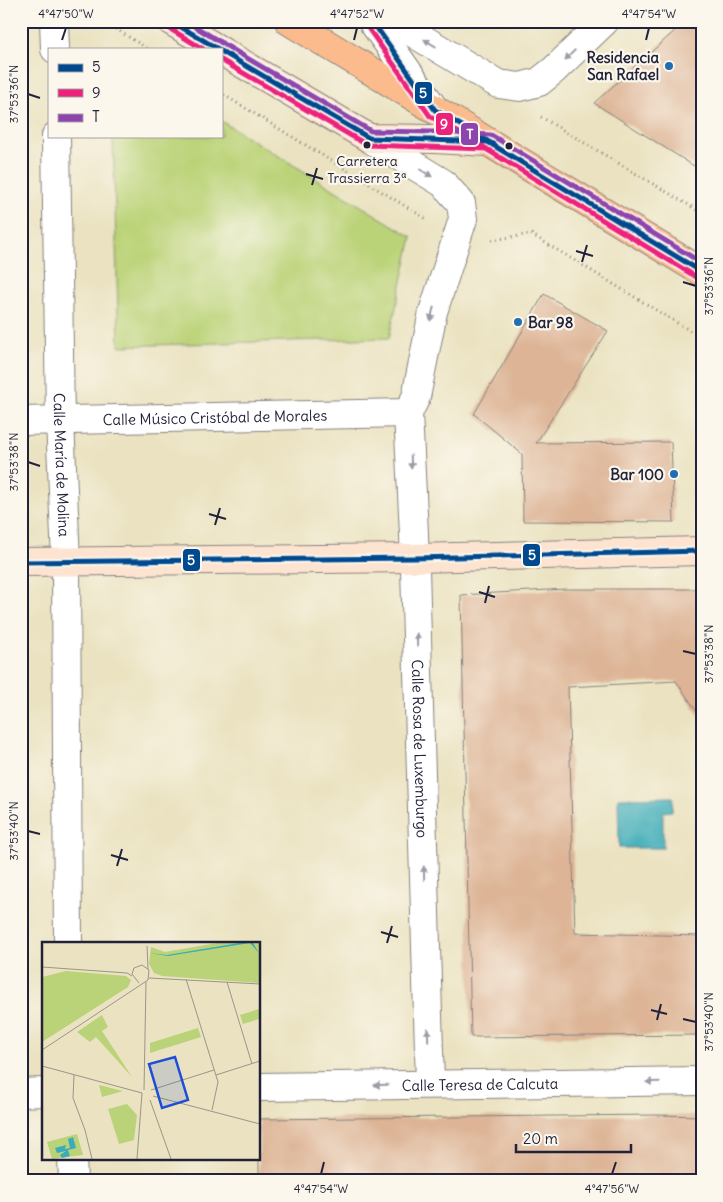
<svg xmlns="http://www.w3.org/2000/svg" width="723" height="1202" font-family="Delius,sans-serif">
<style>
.green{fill:#bbd378;stroke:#6e7a5a}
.water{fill:#3cacb8;stroke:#2f677a}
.building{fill:#ddb495}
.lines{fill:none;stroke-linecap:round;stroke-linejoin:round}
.minor-casing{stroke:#86827e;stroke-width:30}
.tertiary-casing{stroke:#86827e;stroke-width:30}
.secondary-casing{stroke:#86827e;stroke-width:30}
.primary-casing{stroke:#86827e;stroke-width:30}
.path{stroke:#86827e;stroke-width:3;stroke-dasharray:1 4;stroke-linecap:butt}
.minor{stroke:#fff;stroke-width:28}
.tertiary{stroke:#fff;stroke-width:28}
.secondary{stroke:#fde4d1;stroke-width:28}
.primary{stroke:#fbbb8d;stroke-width:28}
.bus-1-casing{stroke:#fbf7ec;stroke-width:9}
.bus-2-casing{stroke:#fbf7ec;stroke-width:9}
.bus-3-casing{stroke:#fbf7ec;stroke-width:9}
.bus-1{stroke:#00498f;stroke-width:5}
.bus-2{stroke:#ed207b;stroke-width:5}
.bus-3{stroke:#8e44ad;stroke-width:5}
.oneway{fill:#9c9ca7}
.ticks{fill:none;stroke:#22223b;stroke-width:2}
.poi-dot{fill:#1f6fb2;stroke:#fbf7ec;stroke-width:2}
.bus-dot{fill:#22223b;stroke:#fbf7ec;stroke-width:2}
.labels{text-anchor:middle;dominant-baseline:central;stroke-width:4.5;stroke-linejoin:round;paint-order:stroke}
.bus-label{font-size:14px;fill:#22223b;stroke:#fbf7ec}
.poi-label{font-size:15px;font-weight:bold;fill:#22223b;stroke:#fbf7ec;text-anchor:end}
.street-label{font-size:15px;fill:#22223b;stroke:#fbf7ec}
.inset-road{fill:none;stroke:#9a958b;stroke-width:1}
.view{fill:#1d4ed8;fill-opacity:0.15;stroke:#1d4ed8;stroke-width:2.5}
.inset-edge{fill:none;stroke:#22223b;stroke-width:2.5}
.line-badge{stroke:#fbf7ec;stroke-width:2}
.badge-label{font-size:14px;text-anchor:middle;font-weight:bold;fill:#fff}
.neatline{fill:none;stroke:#22223b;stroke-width:2}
.ticks-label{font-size:12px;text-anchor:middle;fill:#22223b}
</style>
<rect width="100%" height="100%" fill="#fbf7ec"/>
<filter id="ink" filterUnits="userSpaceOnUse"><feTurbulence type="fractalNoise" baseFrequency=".02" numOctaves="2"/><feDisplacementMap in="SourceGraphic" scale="10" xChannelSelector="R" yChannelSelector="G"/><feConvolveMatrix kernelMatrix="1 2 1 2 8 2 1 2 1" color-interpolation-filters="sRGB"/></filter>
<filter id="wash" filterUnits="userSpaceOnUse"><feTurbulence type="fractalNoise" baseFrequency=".0096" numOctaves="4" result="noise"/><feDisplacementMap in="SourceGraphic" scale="20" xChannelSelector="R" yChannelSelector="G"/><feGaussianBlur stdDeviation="1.12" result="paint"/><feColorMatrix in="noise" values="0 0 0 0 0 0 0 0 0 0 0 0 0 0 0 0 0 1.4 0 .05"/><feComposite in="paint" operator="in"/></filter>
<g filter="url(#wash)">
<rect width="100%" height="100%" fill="#eae2c0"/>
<path class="green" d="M221 121 412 237 389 338 119 346 113 136H221Z"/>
<path class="water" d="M673 797 672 811 663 812V848H619L618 798Z"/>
<g id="blocks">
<g class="building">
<path d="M689 21H702V171L594 103 677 29Z"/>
<path d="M544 294 608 331 536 443 671 442 674 522 523 521 522 454 474 414Z"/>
<path d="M566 589H702V719L676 681 568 687 575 933 702 936V1035L471 1037 461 595Z"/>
<path d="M658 1115 702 1116V1181H259V1119Z"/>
</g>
</g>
</g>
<g filter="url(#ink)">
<use href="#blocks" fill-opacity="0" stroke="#86827e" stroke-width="1"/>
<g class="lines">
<defs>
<g id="minor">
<path d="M54 21 55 49"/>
<path id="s1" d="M56 136 60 420 66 561 68 943"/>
<path d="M369 138 443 183 461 203 463 219 433 312 416 397 408 413"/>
<path id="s2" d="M408 413 414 534 430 1084"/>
<path id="s3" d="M21 421 408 413"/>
<path id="s4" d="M259 1087 702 1081"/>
<path d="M21 1093 44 1092"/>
<path d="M72 1158 73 1181"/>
</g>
<g id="tertiary">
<path d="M372 21 435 110"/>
<path d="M393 21 498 84 520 87 539 82 554 70 605 21"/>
</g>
<g id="secondary">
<path d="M171 21 218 49"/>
<path d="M221 51 369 138 434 139 488 142"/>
<path d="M21 562 415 558 702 551"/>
</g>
<path id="primary" d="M289 21 702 272"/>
</defs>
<use href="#minor" class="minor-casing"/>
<use href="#tertiary" class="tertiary-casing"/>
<use href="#secondary" class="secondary-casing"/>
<use href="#primary" class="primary-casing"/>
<g class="path">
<path d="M103 21 148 49"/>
<path d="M224 95 428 220"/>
<path d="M541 117 702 213"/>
<path d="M492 240 531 234 702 338"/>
</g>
<use href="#minor" class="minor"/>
<use href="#tertiary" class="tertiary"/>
<use href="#secondary" class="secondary"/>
<use href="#primary" class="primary"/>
<defs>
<g id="bus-1">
<path d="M171 21 218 49"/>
<path d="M372 21 435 110 494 145"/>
<path d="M221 51 369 138 488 142 702 272"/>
<path d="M21 562 415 558 702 551"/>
</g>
<g id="bus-2">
<path d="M366 25 430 116 490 151"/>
<path d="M167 27 203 49"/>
<path d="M221 60 367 145 486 149 698 278"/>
</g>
<g id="bus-3">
<path d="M186 21 222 43"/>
<path d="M225 45 371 131 434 132 491 135 702 263"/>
</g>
</defs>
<use href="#bus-1" class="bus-1-casing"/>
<use href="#bus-2" class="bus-2-casing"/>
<use href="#bus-3" class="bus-3-casing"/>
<use href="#bus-1" class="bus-1"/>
<use href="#bus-2" class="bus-2"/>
<use href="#bus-3" class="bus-3"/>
</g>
<defs><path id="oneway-solid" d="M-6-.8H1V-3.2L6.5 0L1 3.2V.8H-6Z" transform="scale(1.25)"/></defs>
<g class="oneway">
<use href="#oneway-solid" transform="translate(430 43) rotate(-149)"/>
<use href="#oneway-solid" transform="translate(570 55) rotate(135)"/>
<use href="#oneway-solid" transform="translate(426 173) rotate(31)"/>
<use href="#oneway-solid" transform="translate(432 314) rotate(104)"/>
<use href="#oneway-solid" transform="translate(411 462) rotate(88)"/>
<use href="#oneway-solid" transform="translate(417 640) rotate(-92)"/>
<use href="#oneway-solid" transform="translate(424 873) rotate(-92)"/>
<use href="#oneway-solid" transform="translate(428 1035) rotate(-92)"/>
<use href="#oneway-solid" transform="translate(653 1082) rotate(179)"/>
<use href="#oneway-solid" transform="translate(381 1085) rotate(179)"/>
</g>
</g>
<path class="ticks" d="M62 40 66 28M354 40 357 28M646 40 649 28M28 94 40 98M306 174 323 179M312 185 317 168M576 251 593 256M582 262 587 245M683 282 696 286M28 462 40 466M209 514 226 519M215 525 220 508M479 592 495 597M485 603 489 586M683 651 696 654M28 831 40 834M111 855 128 860M117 866 122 849M381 932 398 937M387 943 392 926M651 1010 667 1014M683 1019 696 1022M657 1020 661 1004M321 1174 324 1162M612 1174 616 1162"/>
<g class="poi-dot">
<circle cx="669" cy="66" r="5"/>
<circle cx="518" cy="322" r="5"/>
<circle cx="674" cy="474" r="5"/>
</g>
<g class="bus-dot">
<circle cx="367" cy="145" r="4.5"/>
<circle cx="509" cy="146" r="4.5"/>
</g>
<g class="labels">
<g class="bus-label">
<text x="367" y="161">Carretera<tspan x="367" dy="17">Trassierra 3ª</tspan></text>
</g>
<g class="poi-label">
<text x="659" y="57">Residencia<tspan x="659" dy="17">San Rafael</tspan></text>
<text x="528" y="322" text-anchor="start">Bar 98</text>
<text x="664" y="474">Bar 100</text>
</g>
<g class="street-label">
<text stroke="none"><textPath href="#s3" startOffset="194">Calle Músico Cristóbal de Morales</textPath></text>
<text stroke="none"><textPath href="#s1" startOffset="329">Calle María de Molina</textPath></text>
<text stroke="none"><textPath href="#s2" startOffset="336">Calle Rosa de Luxemburgo</textPath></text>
<text stroke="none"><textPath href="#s4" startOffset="221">Calle Teresa de Calcuta</textPath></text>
</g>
</g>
<g transform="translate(42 942)">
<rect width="218" height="218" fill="#eae2c0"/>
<path d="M181 0 217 1V41L120 34 112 31 107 22 109 5 123 10ZM24 29 84 34 89 38 86 45 0 100V35ZM217 67V77L201 82 198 73ZM60 73 66 85 60 89 90 135 54 95 48 100 35 90ZM156 86 159 95 108 111V101ZM57 143 81 149 60 155ZM85 162 95 173 92 198 77 202 66 167ZM35 192 41 213 10 217 5 200Z" fill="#bbd378"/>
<path d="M203 0 211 1 217 11 208 1 126 14 107 11 125 13ZM31 195 34 206 26 208 28 214 20 216 18 213 24 209 15 211 13 206 24 203 23 207 28 206 26 197Z" fill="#3cacb8"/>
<path class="inset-road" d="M105 4 106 27M0 25 85 31 90 34M107 36 218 42M144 37 176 140 170 168M185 40 210 122M0 108 106 38 107 28 100 23 92 26 90 32 97 41M0 124 100 151M32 133 31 156 43 188 50 217M174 133 218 119M102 148 104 40M109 148 172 128M111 154 218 182M108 158 129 217M95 217 100 151"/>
<path class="view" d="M133 115 146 158 120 166 107 122Z"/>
<rect width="218" height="218" class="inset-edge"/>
</g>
<g class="line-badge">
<rect x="414" y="81" width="19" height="24" rx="5" fill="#00498f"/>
<rect x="435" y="112" width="19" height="24" rx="5" fill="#ed207b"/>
<rect x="460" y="122" width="19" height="24" rx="5" fill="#8e44ad"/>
<rect x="522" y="543" width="19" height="24" rx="5" fill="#00498f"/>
<rect x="182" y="548" width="19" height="24" rx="5" fill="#00498f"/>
</g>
<g class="badge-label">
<text x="423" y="98">5</text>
<text x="444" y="129">9</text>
<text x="470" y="139">T</text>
<text x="532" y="560">5</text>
<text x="191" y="565">5</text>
</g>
<rect width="723" height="1202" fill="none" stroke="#fbf7ec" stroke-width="55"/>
<rect x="48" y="48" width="175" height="90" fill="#fbf7ec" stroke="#a4a2a5"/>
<rect x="58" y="64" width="25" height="8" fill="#00498f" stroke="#a4a2a5"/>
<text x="92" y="72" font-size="15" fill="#22223b">5</text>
<rect x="58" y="89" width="25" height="8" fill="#ed207b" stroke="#a4a2a5"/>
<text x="92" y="98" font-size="15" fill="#22223b">9</text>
<rect x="58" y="114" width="25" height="8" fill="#8e44ad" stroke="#a4a2a5"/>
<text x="92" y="122" font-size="15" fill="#22223b">T</text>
<path d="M516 1144v8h115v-8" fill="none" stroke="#22223b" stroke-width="2.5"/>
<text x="523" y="1144" font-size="15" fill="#22223b" stroke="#fbf7ec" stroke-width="4" paint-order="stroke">20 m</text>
<rect x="28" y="28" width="668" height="1146" class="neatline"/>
<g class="ticks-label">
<text x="66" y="18">4°47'50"W</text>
<text x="357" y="18">4°47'52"W</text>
<text x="649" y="18">4°47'54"W</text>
<text transform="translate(14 94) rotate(-90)" y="4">37°53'36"N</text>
<text transform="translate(709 286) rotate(-90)" y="4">37°53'36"N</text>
<text transform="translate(14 462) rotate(-90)" y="4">37°53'38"N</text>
<text transform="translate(709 654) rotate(-90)" y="4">37°53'38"N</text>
<text transform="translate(14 831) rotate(-90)" y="4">37°53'40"N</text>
<text transform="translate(709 1022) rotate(-90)" y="4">37°53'40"N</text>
<text x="321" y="1193">4°47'54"W</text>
<text x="612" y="1193">4°47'56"W</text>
</g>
</svg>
